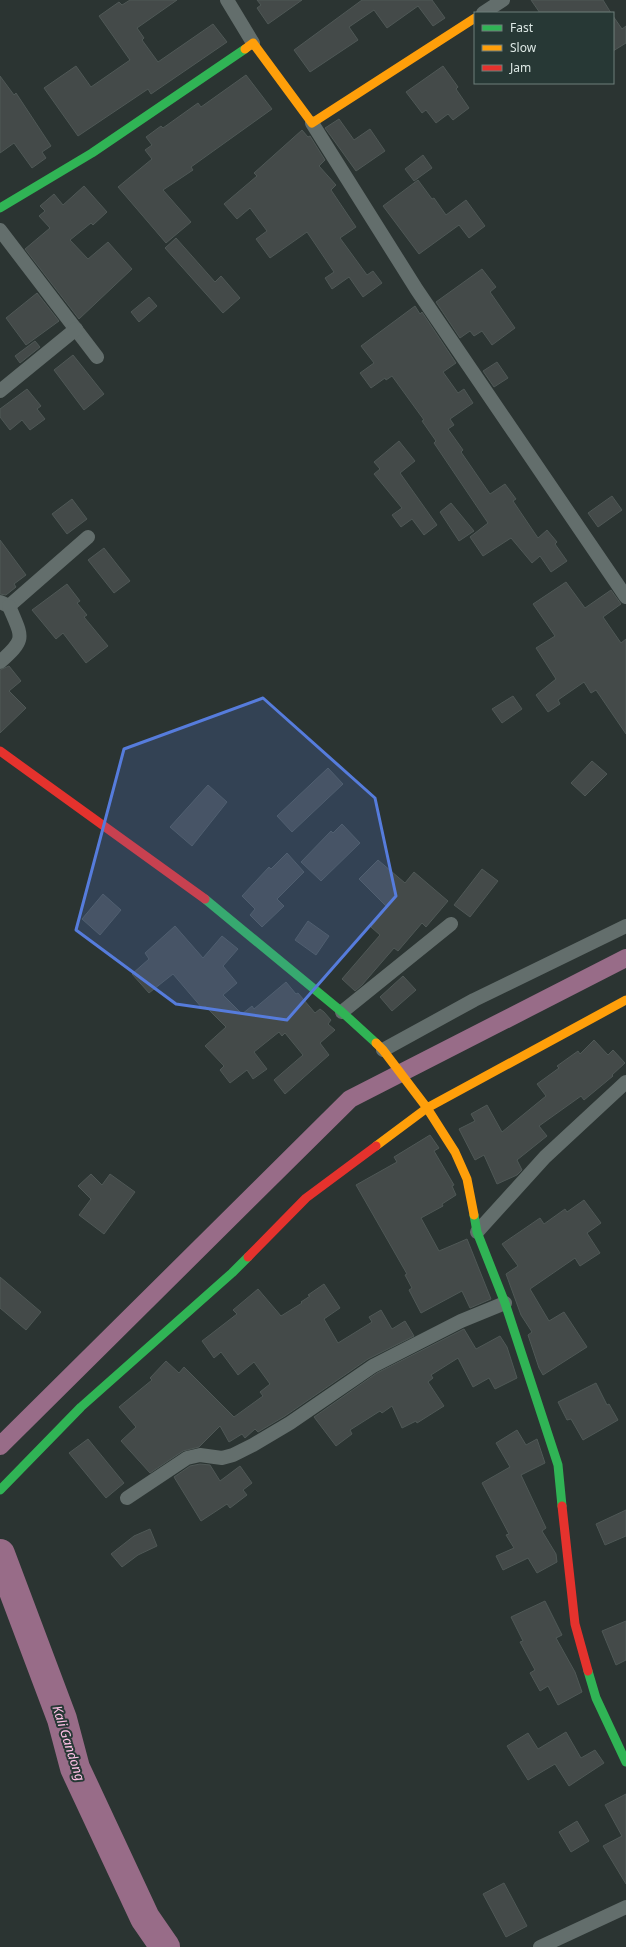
<svg xmlns="http://www.w3.org/2000/svg" width="626" height="1947" font-family="'Noto Sans',sans-serif">
<style>
.lines{fill:none;stroke-linecap:round;stroke-linejoin:round}
.canal{stroke:#986c88;stroke-width:18}
.river{stroke:#986c88;stroke-width:30}
.building{fill:#444a49;stroke:#4f5856}
.street{stroke:#636e6c;stroke-width:14}
.fast{stroke:#30b455;stroke-width:9}
.slow{stroke:#ff9f0a;stroke-width:9}
.jam{stroke:#e5322d;stroke-width:9}
.marked{fill:#567cdc;fill-opacity:0.2;stroke:#567cdc;stroke-width:3;stroke-linejoin:round}
.labels{text-anchor:middle;dominant-baseline:central;stroke-width:4;stroke-linejoin:round;paint-order:stroke}
.water-label{font-size:13px;font-style:italic;fill:#fec1e6;stroke:#273835}
</style>
<rect width="100%" height="100%" fill="#2b3432"/>
<g class="lines">
<path class="canal" d="M0 1446 350 1099 626 958"/>
<path class="river" d="M0 1554 62 1719 75 1768 145 1918 165 1947"/>
</g>
<g class="building">
<path d="M130 0H177L137 28 144 38 142 40 158 62 213 24 227 42 151 94 148 89 78 136 44 88 76 66 91 87 130 60 99 16 119 2 122 5Z"/>
<path d="M257 0H302L268 24 257 8 261 5Z"/>
<path d="M362 0H432L445 18 433 26 418 6 387 28 374 10 349 27 358 40 310 72 294 50Z"/>
<path d="M531 0H603L611 13H540Z"/>
<path d="M613 16 622 29 626 26V43L613 51Z"/>
<path d="M443 66 458 87 456 89 469 108 453 120 448 114 436 123 426 110 422 113 406 92Z"/>
<path d="M246 75 272 109 191 167 193 170 163 190 191 222 166 243 118 187 152 159 145 150 152 145 146 137 161 126 163 128 198 103 201 107Z"/>
<path d="M0 76 14 95 16 93 51 146 42 152 46 158 32 168 14 143 0 153Z"/>
<path d="M339 119 354 140 370 129 385 151 356 171 325 128Z"/>
<path d="M302 130 308 137 310 136 325 160 319 166 336 185 331 190 356 227 340 238 367 275 373 271 382 283 363 297 349 277 332 289 325 278 334 272 307 232 270 258 256 239 267 231 250 208 237 219 224 204 257 176 254 173Z"/>
<path d="M423 155 432 168 414 181 405 169Z"/>
<path d="M418 180 432 199 434 198 446 215 466 200 485 226 469 238 459 225 419 254 383 206Z"/>
<path d="M84 186 107 212 93 225 91 223 70 240 88 259 108 242 132 269 79 319 25 249 50 228 39 216 45 211 40 206 54 194 63 205Z"/>
<path d="M176 238 215 282 221 276 240 298 223 313 165 248Z"/>
<path d="M482 269 496 287 490 292 515 328 492 345 482 331 474 336 470 331 460 338 436 302Z"/>
<path d="M37 293 59 321 26 345 6 318Z"/>
<path d="M149 297 157 306 139 322 131 312Z"/>
<path d="M415 306 420 314 422 312 456 363 443 372 458 393 464 389 473 403 450 419 454 425 448 429 463 450 461 452 490 494 505 484 516 499 513 501 538 538 547 530 557 542 555 544 567 561 551 572 540 556 532 563 511 538 483 556 470 537 488 523 434 443 436 441 422 421 424 420 392 376 386 380 385 378 371 388 360 373 374 363 361 346Z"/>
<path d="M35 341 40 347 20 363 15 356Z"/>
<path d="M73 355 104 394 84 410 54 370Z"/>
<path d="M497 362 508 378 494 387 483 371Z"/>
<path d="M27 389 41 406 37 409 45 419 30 430 22 420 10 430 0 417V409Z"/>
<path d="M399 441 415 461 400 473 437 525 424 535 412 519 401 527 392 515 402 508 374 474 380 469 374 462Z"/>
<path d="M612 496 622 510 598 527 588 513Z"/>
<path d="M72 499 87 519 67 534 52 514Z"/>
<path d="M451 503 474 531 459 541 440 512Z"/>
<path d="M0 540 26 575 14 584 16 587 6 595 0 594Z"/>
<path d="M104 548 130 581 114 593 88 560Z"/>
<path d="M566 582 585 608 611 590 621 604 603 617 621 643 626 639V734L596 690 591 693 584 682 558 700 560 704 548 712 536 695 556 679 536 648 555 636 533 604Z"/>
<path d="M67 584 80 601 77 603 87 615 84 617 108 646 86 663 63 633 56 639 32 610Z"/>
<path d="M9 666 21 681 9 691 26 708 0 733V670Z"/>
<path d="M513 696 522 709 502 723 492 709Z"/>
<path d="M592 761 607 774 585 796 571 783Z"/>
<path d="M328 768 343 784 292 832 277 816Z"/>
<path d="M208 785 227 802 192 846 170 827Z"/>
<path d="M342 824 360 843 321 881 301 862 331 831 333 833Z"/>
<path d="M287 853 304 872 277 899 284 906 262 927 250 915 255 909 242 896 269 867 271 869Z"/>
<path d="M378 860 405 883 414 872 448 901 426 927 422 923 398 951 394 948 362 985 355 991 342 979 380 935 371 927 387 907 359 879Z"/>
<path d="M482 869 498 881 470 917 454 905Z"/>
<path d="M103 894 121 910 100 935 82 919Z"/>
<path d="M308 921 329 936 316 955 295 940Z"/>
<path d="M175 926 203 958 222 936 238 949 223 966 237 983 223 995 242 1014 252 1006 254 1009 286 982 296 994 298 993 315 1013 320 1009 324 1012 331 1020 328 1024 335 1030 320 1043 329 1055 285 1094 274 1080 303 1055 285 1033 282 1036 279 1032 254 1052 267 1069 253 1079 247 1070 230 1083 220 1070 224 1066 205 1046 226 1027 205 1006 202 1008 173 974 149 993 132 974 149 959 145 953Z"/>
<path d="M403 976 416 990 392 1011 380 997Z"/>
<path d="M594 1040 608 1055 613 1050 625 1063 612 1075 613 1076 584 1100 581 1096 539 1126 547 1136 517 1160 522 1170 517 1175 497 1184 484 1155 475 1160 459 1129 475 1121 471 1114 487 1105 502 1132 546 1096 537 1084 559 1068 557 1066 578 1051 580 1054Z"/>
<path d="M430 1135 439 1148 434 1151 454 1185 452 1186 456 1195 442 1204 443 1206 421 1218 439 1251 467 1239 491 1299 470 1308 462 1291 421 1313 409 1290 412 1288 405 1275 407 1274 356 1185 397 1162 394 1157Z"/>
<path d="M91 1174 102 1185 110 1174 135 1192 104 1234 79 1215 91 1199 78 1186Z"/>
<path d="M584 1200 601 1223 587 1233 600 1253 580 1266 575 1258 530 1289 549 1321 564 1312 587 1347 543 1375 539 1368 528 1335 532 1332 521 1315 506 1274 518 1266 502 1244 540 1218 544 1224 565 1209 567 1212Z"/>
<path d="M0 1277 41 1312 26 1330 0 1308Z"/>
<path d="M324 1284 340 1308 324 1319 338 1343 372 1322 369 1317 381 1310 392 1329 405 1321 414 1336 368 1359 285 1416 258 1432 255 1429 245 1438 242 1434 229 1442 220 1426 199 1447 183 1451 150 1473 121 1441 136 1427 119 1407 152 1380 150 1378 166 1361 179 1373 184 1367 234 1417 263 1396 260 1392 270 1384 254 1362 238 1375 221 1352 214 1358 202 1341 237 1314 233 1310 258 1289 281 1316 302 1303 301 1302 310 1296 308 1295Z"/>
<path d="M464 1329 476 1349 500 1336 507 1347 517 1378 495 1389 489 1378 473 1387 458 1358 431 1375 433 1378 428 1382 444 1406 417 1423 416 1421 402 1428 392 1406 382 1413 380 1411 350 1430 352 1434 336 1446 314 1417 377 1373Z"/>
<path d="M596 1383 607 1405 609 1404 618 1420 583 1440 571 1419 567 1420 558 1402Z"/>
<path d="M517 1430 526 1445 537 1439 545 1463 521 1475 546 1528 542 1531 556 1554 557 1562 537 1573 528 1558 503 1570 496 1556 514 1548 506 1535 509 1534 482 1483 510 1467 496 1443Z"/>
<path d="M88 1439 124 1483 106 1498 69 1453Z"/>
<path d="M200 1464 210 1465 220 1481 240 1466 252 1483 243 1490 247 1495 230 1508 227 1504 201 1521 174 1477 190 1466Z"/>
<path d="M626 1510V1536L605 1545 596 1524Z"/>
<path d="M150 1529 157 1546 138 1555 122 1567 111 1554 134 1536Z"/>
<path d="M545 1601 562 1635 556 1638 575 1672 582 1692 558 1705 548 1686 540 1691 530 1673 535 1670 520 1642 523 1641 511 1617Z"/>
<path d="M626 1621V1660L616 1665 602 1631Z"/>
<path d="M566 1732 581 1758 595 1750 604 1763 569 1786 555 1764 528 1780 507 1746 528 1733 538 1749Z"/>
<path d="M626 1794V1884L603 1846 622 1836 605 1805Z"/>
<path d="M577 1821 589 1841 571 1852 559 1832Z"/>
<path d="M504 1883 527 1926 506 1937 483 1894Z"/>
</g>
<g class="lines">
<g class="street">
<path d="M227 0 253 43"/>
<path d="M483 13 503 0"/>
<path d="M312 123 417 290 626 597"/>
<path d="M0 230 97 357"/>
<path d="M0 391 76 329"/>
<path d="M0 602 9 606 88 537"/>
<path d="M0 662C27 638 22 638 9 606"/>
<path d="M342 1012 451 924"/>
<path d="M383 1050 474 1000 626 926"/>
<path d="M477 1232 545 1157 626 1082"/>
<path d="M127 1498 187 1458 200 1455 222 1458 233 1455 253 1445 290 1423 373 1366 461 1321 505 1303"/>
<path d="M540 1947 626 1907"/>
</g>
<g class="fast">
<path d="M0 208 92 153 245 49"/>
<path d="M205 899 342 1012 376 1043"/>
<path d="M474 1215 477 1232 505 1303 558 1465 562 1506"/>
<path d="M0 1490 81 1407 232 1273 248 1257"/>
<path d="M588 1671 596 1698 626 1762"/>
</g>
<g class="slow">
<path d="M245 49 253 43 312 123 475 18"/>
<path d="M376 1043 383 1050 427 1108 626 1000"/>
<path d="M376 1146 427 1108 455 1152 467 1179 474 1215"/>
</g>
<g class="jam">
<path d="M0 751 205 899"/>
<path d="M248 1257 306 1198 376 1146"/>
<path d="M562 1506 575 1624 588 1671"/>
</g>
</g>
<path class="marked" d="M263 698 375 798 396 896 287 1020 176 1004 76 930 124 749Z"/>
<g class="labels">
<g class="water-label">
<text transform="translate(69 1743) rotate(72)">Kali Gandong</text>
</g>
</g>
<rect x="474" y="12" width="140" height="72" fill="#273835" stroke="#6f7e7b"/>
<rect x="482" y="25" width="20" height="6" fill="#30b455" stroke="#6f7e7b"/>
<text x="510" y="32" font-size="12" fill="#dce7e4">Fast</text>
<rect x="482" y="45" width="20" height="6" fill="#ff9f0a" stroke="#6f7e7b"/>
<text x="510" y="52" font-size="12" fill="#dce7e4">Slow</text>
<rect x="482" y="65" width="20" height="6" fill="#e5322d" stroke="#6f7e7b"/>
<text x="510" y="72" font-size="12" fill="#dce7e4">Jam</text>
</svg>
